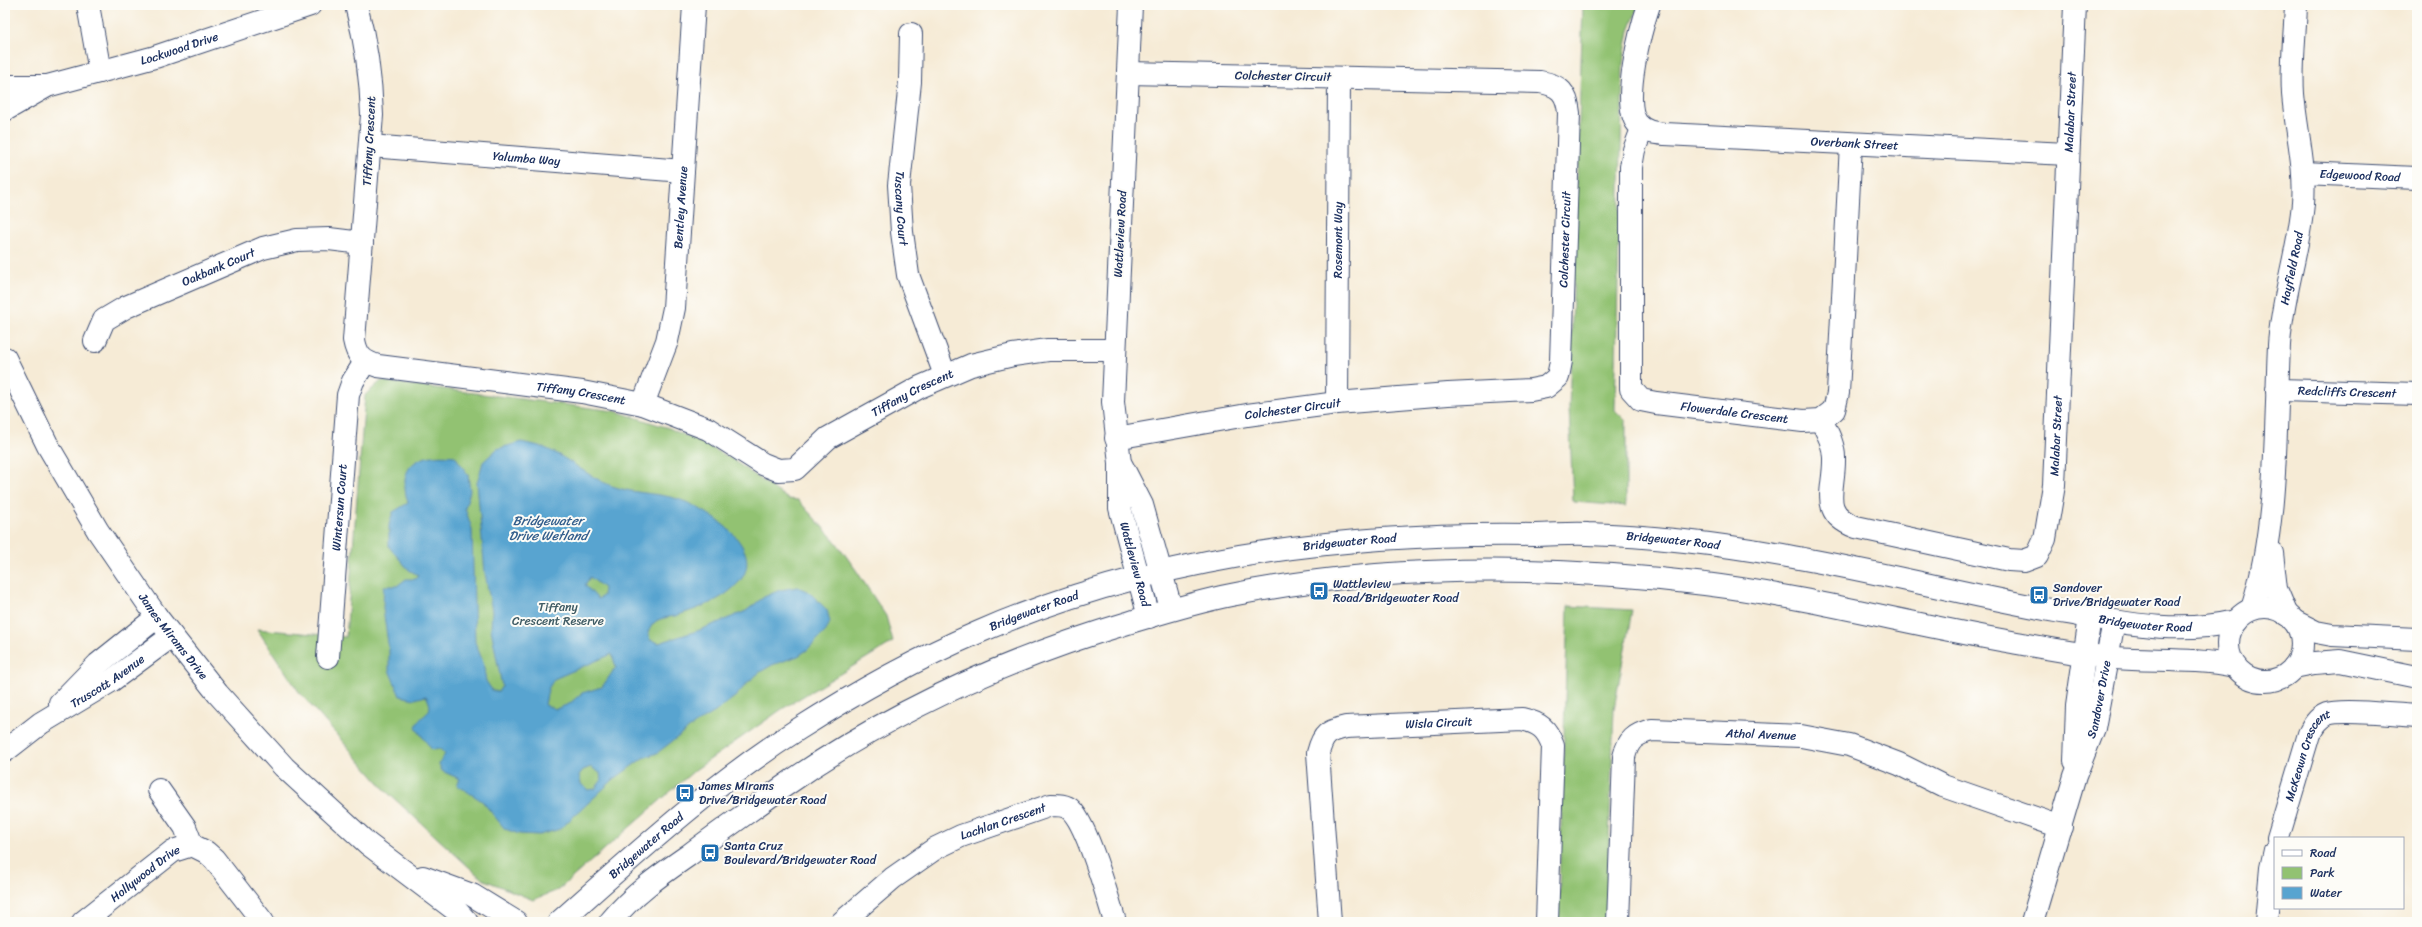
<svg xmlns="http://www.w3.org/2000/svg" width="2422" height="927" font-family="Sriracha,sans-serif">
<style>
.green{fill:#92c272;stroke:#567868}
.water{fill:#58a4d0;stroke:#3a6a97;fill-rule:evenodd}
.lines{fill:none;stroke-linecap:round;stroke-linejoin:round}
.minor-casing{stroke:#3c4b70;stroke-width:24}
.minor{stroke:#fff;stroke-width:22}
.labels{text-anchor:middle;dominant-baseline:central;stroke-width:4;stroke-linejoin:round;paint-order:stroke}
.street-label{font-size:12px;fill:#1b2f5e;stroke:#fdfcf7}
.poi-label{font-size:12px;fill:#1b2f5e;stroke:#fdfcf7;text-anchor:start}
.park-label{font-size:12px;fill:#3f5b64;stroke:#fdfcf7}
.water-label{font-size:13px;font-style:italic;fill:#335e8c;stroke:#fdfcf7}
</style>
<rect width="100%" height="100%" fill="#fdfcf7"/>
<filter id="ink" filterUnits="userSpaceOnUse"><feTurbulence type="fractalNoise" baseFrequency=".025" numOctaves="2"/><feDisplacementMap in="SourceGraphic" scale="8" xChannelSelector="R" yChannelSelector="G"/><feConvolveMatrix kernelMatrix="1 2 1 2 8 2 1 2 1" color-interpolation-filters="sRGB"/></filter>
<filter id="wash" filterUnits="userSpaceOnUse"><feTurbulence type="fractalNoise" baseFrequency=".012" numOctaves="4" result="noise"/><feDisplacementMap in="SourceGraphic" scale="16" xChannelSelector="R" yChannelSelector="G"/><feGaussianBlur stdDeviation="0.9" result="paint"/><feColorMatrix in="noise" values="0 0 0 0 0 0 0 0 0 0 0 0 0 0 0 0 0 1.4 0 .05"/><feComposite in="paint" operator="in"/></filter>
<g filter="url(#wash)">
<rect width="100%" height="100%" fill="#f6ebd6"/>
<g class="green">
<path d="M1583 5H1639L1629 31 1623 63 1615 410 1626 421V506L1573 502 1569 408Z"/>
<path d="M381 381 615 411 669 428 706 445 732 459 788 499 798 500 836 542 856 570 886 616 893 642 782 709 695 770 558 890 533 900 482 879 387 792 299 692 257 629 346 637 365 395Z"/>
<path d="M1568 606 1632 610 1614 709 1606 922H1558Z"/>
</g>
<path class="water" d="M521 442C529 444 539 445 547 449 570 459 588 477 612 486 636 495 663 492 686 502 713 514 767 549 739 582 724 600 697 609 675 616 670 617 659 618 655 622 652 624 650 629 648 632L650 640 659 643 700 630 746 611 764 597 780 590 798 587 809 592 827 610 830 622 826 631 807 650 798 656 772 665 760 672 748 682 736 696 715 712 695 724 657 753 643 758 614 779 560 829 539 835 519 834 505 829 482 801 457 785 460 779 442 771 439 764 445 754 440 749 432 750 416 728C418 713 438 716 426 696L415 699 400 696 389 670V650L383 608 384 586H397L406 579H416L418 575 409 570 389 547V525L393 512 408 503C396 464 419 452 455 456L468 475 470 491 465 508 472 529 475 642 483 662 486 681 492 690 498 692 502 686 491 629 492 611 485 573 477 483 483 462 497 449ZM590 577 604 588 603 596 598 599 585 585ZM612 654 616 667 602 687 582 693 569 704 556 709 545 705 548 689 554 679ZM591 767 600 773 601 781 595 789 588 790 581 784 579 775 583 770Z"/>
</g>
<g filter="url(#ink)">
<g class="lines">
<defs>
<g id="minor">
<path d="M88 5 100 72"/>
<path id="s1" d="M356 5C366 42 371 78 372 115L354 340C357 356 362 361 378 366L582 392 643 404 708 429 763 464 778 470 795 469 828 438 920 387 971 365 1013 355 1048 350H1114"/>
<path id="s2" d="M1131 5 1113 402 1120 463V508L1149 617"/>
<path id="s3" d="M1649 5C1641 28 1621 103 1637 123 1644 132 1655 133 1665 134L2067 154"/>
<path id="s4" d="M911 34 910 82 899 185 902 232 908 275 945 375"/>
<path d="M5 86H46"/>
<path id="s5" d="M5 110 47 86 155 57 310 5"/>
<path id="s6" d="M1642 129 1634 150 1631 167V389L1641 400 1656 403 1803 421 1821 420 1834 410 1838 393 1851 144"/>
<path id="s7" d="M370 146 683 171"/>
<path id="s8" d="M2303 173 2417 178"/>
<path id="s9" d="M95 341 104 320 126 307 263 248 297 240 329 239 362 243"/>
<path id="s10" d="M5 358 48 446 98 531 157 617 218 694 284 767 368 844 458 912 467 922"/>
<path id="s11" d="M2277 390 2417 394"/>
<path id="s12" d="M1337 403 1339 78"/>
<path id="s13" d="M643 404 667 341 674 308 694 5"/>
<path id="s14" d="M1821 420C1827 432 1834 444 1834 458 1835 489 1818 513 1856 527L2009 560 2024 561 2037 556 2045 539 2054 485 2075 5"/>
<path id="s15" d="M1116 438 1247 415 1337 403 1448 394 1531 390 1546 387 1558 377 1561 361 1569 113C1567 93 1560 85 1540 82L1128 73"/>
<path d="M1122 466 1142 505 1171 608"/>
<path d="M2272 553 2276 589 2287 615"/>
<circle cx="2265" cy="644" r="37"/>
<path id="s16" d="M2252 609C2278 526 2275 432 2279 345 2282 297 2299 251 2303 203 2306 166 2296 131 2293 94 2291 65 2295 34 2296 5"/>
<path d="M2294 621 2316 632 2332 635 2417 639"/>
<path id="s17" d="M328 657 348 395 353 381 365 362"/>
<path d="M2294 667 2314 663 2340 661 2417 677"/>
<path d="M60 703 98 664 157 617"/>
<path id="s18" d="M5 751 41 723 111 681 172 636"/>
<path d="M2075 761 2077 706 2090 617"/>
<path d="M159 790 185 827 192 845 206 852 214 859 263 922"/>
<path id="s19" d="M2278 838 2309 734C2313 726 2317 718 2327 714 2342 709 2398 715 2417 716"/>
<path d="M423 877 472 895 516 922"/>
<path id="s20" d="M83 922 173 851 192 845"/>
<path id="s21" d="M559 922C636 854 711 785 797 730 855 693 916 659 979 632 1154 556 1345 532 1534 535 1552 535 1570 533 1588 534 1656 536 1726 545 1793 557 1885 573 1975 597 2067 613 2125 623 2176 635 2236 621"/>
<path d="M610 922C633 894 660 875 689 855 719 832 750 811 780 789 887 713 1006 659 1131 622 1164 612 1196 602 1231 595 1386 564 1549 565 1705 584 1809 597 1909 624 2012 642 2046 648 2080 655 2115 658 2155 661 2195 658 2235 666"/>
<path id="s22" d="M842 922 893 878 936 848 961 836 1051 805C1058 805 1066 805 1071 810 1087 825 1108 898 1115 922"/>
<path id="s23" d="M1330 922 1318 753C1323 734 1328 731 1346 727L1522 719C1540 723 1547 729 1553 746L1547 922"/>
<path id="s24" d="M1618 922 1624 757C1628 740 1635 734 1652 730L1801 736 1849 745 1899 764 1943 786 2061 827"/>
<path id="s25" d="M2032 922 2075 776 2094 728 2114 621"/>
<path d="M2266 922 2271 868 2275 850"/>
</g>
</defs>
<use href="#minor" class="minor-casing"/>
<use href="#minor" class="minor"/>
</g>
</g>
<defs>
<symbol id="bus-square" viewBox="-11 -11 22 22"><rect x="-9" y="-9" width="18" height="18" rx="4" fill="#1f6fb2" stroke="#fdfcf7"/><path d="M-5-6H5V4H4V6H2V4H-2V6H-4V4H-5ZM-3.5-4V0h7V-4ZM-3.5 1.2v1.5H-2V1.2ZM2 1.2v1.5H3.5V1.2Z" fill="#fff"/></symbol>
</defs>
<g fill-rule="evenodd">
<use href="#bus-square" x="1308" y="580" width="22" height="22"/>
<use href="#bus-square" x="2028" y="584" width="22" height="22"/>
<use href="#bus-square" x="674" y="782" width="22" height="22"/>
<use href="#bus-square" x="699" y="842" width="22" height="22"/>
</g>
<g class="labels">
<g class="street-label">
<text stroke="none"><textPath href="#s5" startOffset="186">Lockwood Drive</textPath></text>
<text transform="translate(1283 76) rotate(1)">Colchester Circuit</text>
<text stroke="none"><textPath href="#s14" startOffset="754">Malabar Street</textPath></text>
<text transform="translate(369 141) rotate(-87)">Tiffany Crescent</text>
<text stroke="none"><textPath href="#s3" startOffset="342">Overbank Street</textPath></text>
<text stroke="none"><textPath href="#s7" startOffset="157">Yalumba Way</textPath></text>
<text stroke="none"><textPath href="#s8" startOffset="57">Edgewood Road</textPath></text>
<text stroke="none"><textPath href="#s13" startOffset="202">Bentley Avenue</textPath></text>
<text stroke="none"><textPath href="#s4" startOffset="175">Tuscany Court</textPath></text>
<text transform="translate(1120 234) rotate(-87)">Wattleview Road</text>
<text stroke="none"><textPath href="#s15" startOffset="587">Colchester Circuit</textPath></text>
<text stroke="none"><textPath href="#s12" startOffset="163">Rosemont Way</textPath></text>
<text stroke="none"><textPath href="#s9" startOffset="149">Oakbank Court</textPath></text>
<text stroke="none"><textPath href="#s16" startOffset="344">Hayfield Road</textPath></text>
<text stroke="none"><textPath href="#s11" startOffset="70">Redcliffs Crescent</textPath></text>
<text stroke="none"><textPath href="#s1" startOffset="580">Tiffany Crescent</textPath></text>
<text stroke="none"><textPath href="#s1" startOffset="952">Tiffany Crescent</textPath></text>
<text stroke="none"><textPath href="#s15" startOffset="179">Colchester Circuit</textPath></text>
<text stroke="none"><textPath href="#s6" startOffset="371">Flowerdale Crescent</textPath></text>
<text stroke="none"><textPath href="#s14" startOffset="430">Malabar Street</textPath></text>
<text stroke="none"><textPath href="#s17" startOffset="150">Wintersun Court</textPath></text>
<text stroke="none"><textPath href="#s21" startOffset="896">Bridgewater Road</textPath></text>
<text stroke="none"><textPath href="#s21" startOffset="1220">Bridgewater Road</textPath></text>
<text stroke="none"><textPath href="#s2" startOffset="562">Wattleview Road</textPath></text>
<text stroke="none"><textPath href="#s21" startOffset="572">Bridgewater Road</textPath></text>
<text stroke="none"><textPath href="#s21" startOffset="1700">Bridgewater Road</textPath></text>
<text stroke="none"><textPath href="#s10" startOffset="326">James Mirams Drive</textPath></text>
<text stroke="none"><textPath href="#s18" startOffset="124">Truscott Avenue</textPath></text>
<text stroke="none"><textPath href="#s25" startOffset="233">Sandover Drive</textPath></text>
<text stroke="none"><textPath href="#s23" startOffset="304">Wisla Circuit</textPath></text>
<text stroke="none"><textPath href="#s24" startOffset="316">Athol Avenue</textPath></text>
<text stroke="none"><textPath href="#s19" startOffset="89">McKeown Crescent</textPath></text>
<text stroke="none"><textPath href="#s22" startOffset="192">Lachlan Crescent</textPath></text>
<text stroke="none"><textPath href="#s21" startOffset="116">Bridgewater Road</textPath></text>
<text stroke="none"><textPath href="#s20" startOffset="79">Hollywood Drive</textPath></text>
</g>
<g class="poi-label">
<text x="1333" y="584">Wattleview<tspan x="1333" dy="14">Road/Bridgewater Road</tspan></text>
<text x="2053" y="588">Sandover<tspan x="2053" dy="14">Drive/Bridgewater Road</tspan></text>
<text x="699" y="786">James Mirams<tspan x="699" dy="14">Drive/Bridgewater Road</tspan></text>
<text x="724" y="846">Santa Cruz<tspan x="724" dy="14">Boulevard/Bridgewater Road</tspan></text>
</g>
<g class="park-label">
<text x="558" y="607">Tiffany<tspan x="558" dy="14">Crescent Reserve</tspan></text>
</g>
<g class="water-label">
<text x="548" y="520">Bridgewater<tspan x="548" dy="15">Drive Wetland</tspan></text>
</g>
</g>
<rect width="2422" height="927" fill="none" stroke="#fdfcf7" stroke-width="20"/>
<rect x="2274" y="837" width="130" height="72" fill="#fdfcf7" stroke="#a3aaba"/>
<rect x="2282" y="850" width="20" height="6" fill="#ffffff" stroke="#a3aaba"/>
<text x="2310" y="857" font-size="12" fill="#1b2f5e">Road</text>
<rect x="2282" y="867" width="20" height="12" fill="#92c272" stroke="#a3aaba"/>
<text x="2310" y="877" font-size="12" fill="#1b2f5e">Park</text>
<rect x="2282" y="887" width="20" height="12" fill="#58a4d0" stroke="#a3aaba"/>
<text x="2310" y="897" font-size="12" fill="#1b2f5e">Water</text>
</svg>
